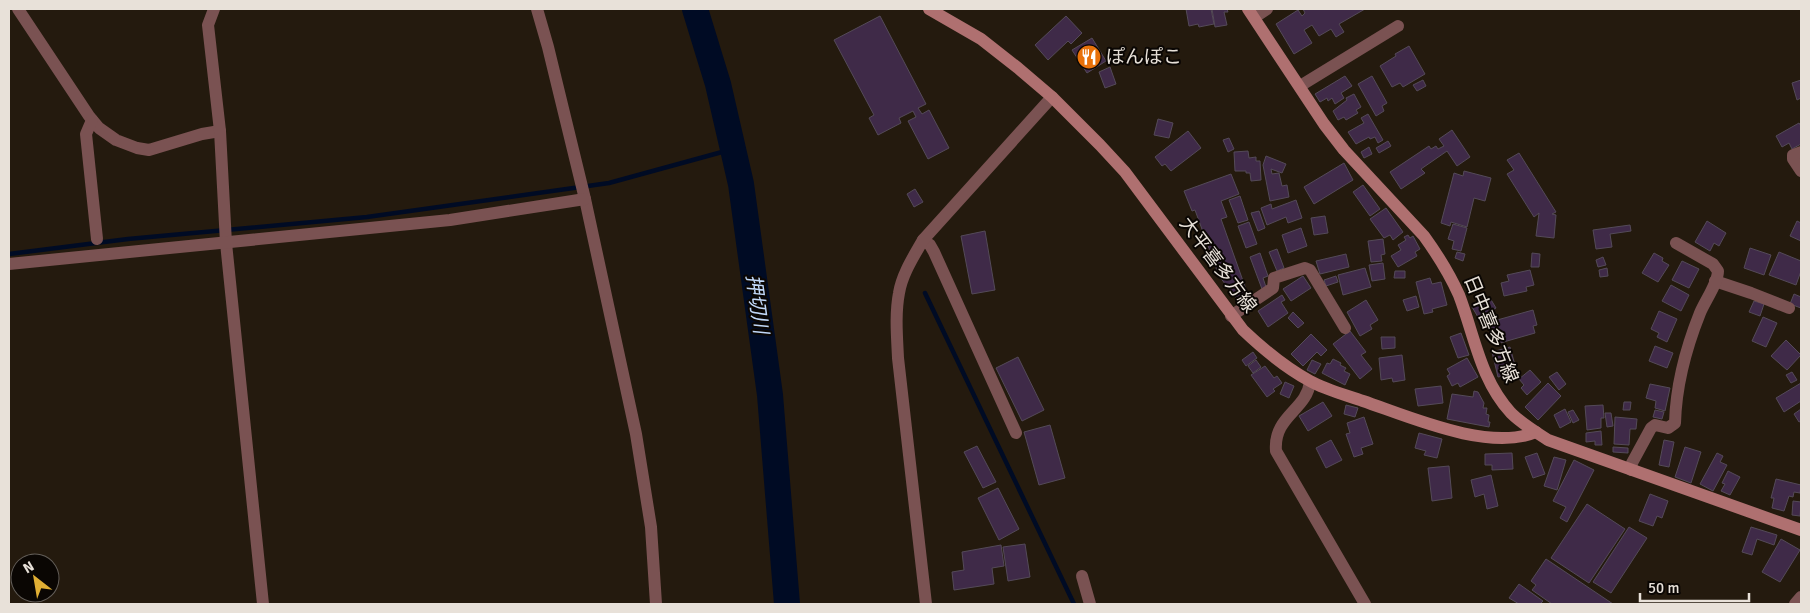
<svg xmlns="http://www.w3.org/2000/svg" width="1810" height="613" font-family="Signika,'Noto Sans JP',sans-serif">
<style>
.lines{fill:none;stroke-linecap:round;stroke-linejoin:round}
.stream{stroke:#000b24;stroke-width:4.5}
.river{stroke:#000b24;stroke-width:26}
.building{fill:#3f2a48;stroke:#544a58}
.minor{stroke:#7a5252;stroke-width:12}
.tertiary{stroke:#7a5252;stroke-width:12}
.secondary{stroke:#af7070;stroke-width:12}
.labels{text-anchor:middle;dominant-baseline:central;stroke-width:4;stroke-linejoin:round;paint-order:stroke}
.poi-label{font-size:19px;fill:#e8e1d9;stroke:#0a0603;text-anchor:start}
.street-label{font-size:19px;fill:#e8e1d9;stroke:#0a0603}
.water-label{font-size:20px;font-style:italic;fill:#c1d8f9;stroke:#0a0603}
</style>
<rect width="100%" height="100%" fill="#241a0e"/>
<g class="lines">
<g class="stream">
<path d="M9 254 128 239 367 217 609 183 733 149"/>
<path d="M925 293 1074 604"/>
</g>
<path class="river" d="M695 9 718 84 741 184 770 395 787 604"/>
</g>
<g class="building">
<path d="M1186 9H1211L1214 24 1199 27 1198 24 1189 26Z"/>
<path d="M1212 9H1227L1228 12H1224L1227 25 1215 27Z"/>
<path d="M1303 9H1365L1339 24 1344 32 1336 37 1331 29 1319 36 1312 25 1304 30 1312 43 1294 54 1276 24 1298 10 1302 16 1305 13Z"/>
<path d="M880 16 926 104 918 108 922 114 929 110 949 148 928 159 908 121 916 117 913 111 899 118 901 123 878 135 869 118 874 115 834 40Z"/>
<path d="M1066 16 1082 33 1071 44 1068 41 1048 60 1035 45Z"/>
<path d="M1092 38 1106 61 1087 73 1072 50Z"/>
<path d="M1409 46 1425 74 1403 87 1400 83 1392 87 1380 66 1396 56 1395 54Z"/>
<path d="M1110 67 1116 84 1105 88 1099 72Z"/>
<path d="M1345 76 1352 86 1341 93 1344 98 1335 104 1332 98 1328 101 1327 98 1320 102 1315 94Z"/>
<path d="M1372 76 1387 103 1382 106 1384 111 1376 116 1358 84Z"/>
<path d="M1423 80 1426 86 1417 91 1413 85Z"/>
<path d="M1801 80V98L1797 100 1792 83Z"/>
<path d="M1354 94 1361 107 1356 110 1358 113 1346 120 1344 117 1338 120 1333 111 1347 100 1346 98Z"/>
<path d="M1368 114 1383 140 1378 143 1375 137 1370 139 1369 137 1356 144 1348 132 1364 123 1361 118Z"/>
<path d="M1158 119 1173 123 1169 138 1154 135Z"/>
<path d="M1799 123 1801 126V144L1792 149 1789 143 1782 147 1776 136Z"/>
<path d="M1452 130 1470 157 1457 166 1447 151 1421 169 1425 173 1401 189 1390 172 1429 146 1431 149 1436 146 1438 149 1444 146 1439 139Z"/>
<path d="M1188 131 1201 148 1171 171 1165 164 1162 166 1155 157Z"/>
<path d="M1229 138 1234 149 1228 152 1223 140Z"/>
<path d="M1388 141 1391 146 1379 153 1376 148Z"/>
<path d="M1369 147 1372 154 1364 158 1361 152Z"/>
<path d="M1248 151 1249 158 1256 157V161H1260L1261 180 1251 181 1250 173H1246V171H1235L1234 152Z"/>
<path d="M1519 153 1556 212 1552 214 1556 215 1554 238 1536 236 1539 213 1534 217 1507 174 1514 170 1507 160Z"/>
<path d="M1266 156 1286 164 1282 173 1271 169 1272 174 1279 173 1282 186 1287 185 1289 197 1270 201 1263 165Z"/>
<path d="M1344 163 1353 180 1314 204 1304 187Z"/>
<path d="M1464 171 1491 178 1485 201 1474 198 1467 227 1451 222 1450 226 1441 223 1454 173 1463 176Z"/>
<path d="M1231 174 1239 194 1221 201 1227 217 1221 219 1248 295 1237 299 1219 276 1195 210 1192 211 1184 191Z"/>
<path d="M1363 185 1380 209 1370 216 1353 192Z"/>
<path d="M915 189 923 202 914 207 907 194Z"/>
<path d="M1240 196 1248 220 1238 223 1229 200Z"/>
<path d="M1296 200 1302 218 1288 223 1286 217 1267 225 1261 208 1271 204 1272 209Z"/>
<path d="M1386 208 1403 232 1393 240 1390 235 1384 238 1370 219Z"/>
<path d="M1259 211 1265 228 1258 231 1251 213Z"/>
<path d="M1325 216 1328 233 1314 235 1311 218Z"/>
<path d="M1707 221 1726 233 1719 246 1714 243 1710 251 1695 242Z"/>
<path d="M1797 221 1801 223V241L1790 236Z"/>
<path d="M1249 222 1257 244 1246 248 1238 226Z"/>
<path d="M1453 224 1467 228 1461 251 1452 249 1454 241 1448 239Z"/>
<path d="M1630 225 1631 231 1610 234 1612 247 1596 249 1593 230Z"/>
<path d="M1301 228 1307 246 1288 253 1282 235Z"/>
<path d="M985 231 995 290 972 294 961 236Z"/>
<path d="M1408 235 1410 238 1413 236 1420 249 1415 252 1417 256 1398 267 1391 256 1401 250 1398 245 1406 240 1404 237Z"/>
<path d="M1383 239 1385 254 1381 255 1382 261 1371 262 1368 241Z"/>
<path d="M1750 248 1771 255 1764 275 1744 268Z"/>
<path d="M1277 249 1284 268 1277 271 1269 252Z"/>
<path d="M1457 252 1465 254 1463 261 1455 258Z"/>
<path d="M1779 252 1801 261V271L1796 285 1769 275Z"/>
<path d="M1260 253 1268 276 1263 278 1266 287 1262 289 1250 257Z"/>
<path d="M1532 253 1540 254 1539 267H1531Z"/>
<path d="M1654 253 1663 258 1662 261 1669 265 1658 282 1642 273Z"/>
<path d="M1346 254 1349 267 1320 274 1316 261Z"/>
<path d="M1603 257 1606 265 1598 267 1596 260Z"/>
<path d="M1682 261 1699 269 1689 288 1672 280Z"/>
<path d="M1383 263 1385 279 1372 281 1369 265Z"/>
<path d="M1365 268 1371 287 1343 295 1338 275Z"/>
<path d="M1607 268 1608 276 1600 277 1599 270Z"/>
<path d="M1530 270 1534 285 1526 287 1527 291 1504 296 1501 283 1509 281 1507 275Z"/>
<path d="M1395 271H1405V278H1394Z"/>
<path d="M1303 276 1311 288 1291 301 1283 289Z"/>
<path d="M1336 276 1338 282 1326 286 1324 280Z"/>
<path d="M1430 278 1432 284 1441 282 1447 305 1432 309 1433 312 1424 314 1416 282Z"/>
<path d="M1671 285 1689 295 1681 311 1662 301Z"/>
<path d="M1794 294 1801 297V308L1790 304Z"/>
<path d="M1282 295 1285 300 1281 302 1288 313 1268 327 1258 311Z"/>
<path d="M1416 296 1419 307 1407 311 1403 300Z"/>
<path d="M1490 298 1496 308 1491 311 1493 314 1482 320 1480 316 1478 317 1472 307Z"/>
<path d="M1366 300 1378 320 1370 325 1372 329 1360 336 1347 312Z"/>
<path d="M1754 301 1764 304 1760 316 1749 312Z"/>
<path d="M1533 310 1537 325 1533 326 1535 333 1500 343 1498 336 1494 337 1490 322Z"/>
<path d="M1659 311 1677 319 1667 342 1657 337 1659 333 1651 329Z"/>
<path d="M1293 312 1304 323 1298 328 1288 318Z"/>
<path d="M1763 317 1777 323 1766 347 1752 341Z"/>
<path d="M1350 331 1366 352 1361 355 1372 369 1360 379 1333 344Z"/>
<path d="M1461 333 1469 355 1458 358 1450 337Z"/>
<path d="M1311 334 1327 350 1321 356 1317 352 1303 366 1291 354Z"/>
<path d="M1381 337H1395V348L1382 349Z"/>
<path d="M1786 340 1801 355 1787 370 1771 356Z"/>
<path d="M1655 346 1673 353 1667 368 1649 361Z"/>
<path d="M1510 347 1516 369 1507 371 1508 375 1498 377 1492 352Z"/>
<path d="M1253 352 1257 358 1246 366 1242 360Z"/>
<path d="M1402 355 1405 380 1393 382 1392 378 1381 380 1379 358Z"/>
<path d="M1018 357 1044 410 1022 421 996 368Z"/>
<path d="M1467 358 1478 377 1460 387 1458 383 1452 386 1447 376 1450 374 1447 369Z"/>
<path d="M1333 359 1341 363 1340 365 1346 368 1344 371 1350 374 1345 385 1322 373 1327 363 1330 364Z"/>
<path d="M1256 360 1261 367 1253 373 1248 366Z"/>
<path d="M1312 360 1321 364 1315 374 1307 370Z"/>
<path d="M1265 366 1274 378 1277 376 1282 383 1273 389 1275 391 1267 397 1251 375Z"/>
<path d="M1530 370 1541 382 1527 395 1521 388 1524 385 1519 379Z"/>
<path d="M1557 372 1566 384 1559 390 1549 377Z"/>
<path d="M1792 372 1797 380 1791 383 1786 375Z"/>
<path d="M1285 382 1294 386 1289 398 1280 394Z"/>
<path d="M1548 383 1561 396 1538 420 1525 407Z"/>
<path d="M1801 383V401L1784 412 1776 398Z"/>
<path d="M1650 384 1670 388 1665 411 1655 408 1656 401 1646 398Z"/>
<path d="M1441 386 1443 403 1418 406 1415 389Z"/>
<path d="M1474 391 1478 392 1484 403 1483 408H1487L1486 414 1489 415 1488 422H1490L1489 427 1447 419 1452 394 1473 397Z"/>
<path d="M1323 402 1332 416 1308 431 1299 416Z"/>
<path d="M1624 402H1631L1630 410H1623Z"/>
<path d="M1346 405 1358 408 1355 417 1344 414Z"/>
<path d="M1603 405 1604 418H1601V428L1587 430 1585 406Z"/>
<path d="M1565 409 1571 422 1560 428 1554 415Z"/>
<path d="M1801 409V421L1799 422 1794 414Z"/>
<path d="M1573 410 1579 420 1573 423 1568 412Z"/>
<path d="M1655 410 1664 412 1662 419 1653 417Z"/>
<path d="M1605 413H1611L1613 426 1607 427Z"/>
<path d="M1364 417 1373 444 1361 448 1363 454 1354 457 1346 434 1350 433 1347 423Z"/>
<path d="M1615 417 1637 419 1636 429H1630L1629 445 1614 444Z"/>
<path d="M1050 425 1065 478 1039 485 1024 432Z"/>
<path d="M1601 431 1602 445H1595V441L1586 442V433Z"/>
<path d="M1419 433 1442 439 1437 458 1424 455 1426 451 1415 448Z"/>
<path d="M1331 440 1342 460 1326 468 1316 448Z"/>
<path d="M1664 440 1674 442 1669 467 1659 465Z"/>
<path d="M977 446 996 482 983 488 964 452Z"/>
<path d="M1613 447 1628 448V453L1613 452Z"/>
<path d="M1685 447 1701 452 1691 483 1675 477Z"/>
<path d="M1512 453 1513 469 1492 470V465H1485V454Z"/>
<path d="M1537 453 1545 474 1533 478 1525 457Z"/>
<path d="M1717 453 1723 456 1720 462 1727 465 1713 491 1700 484Z"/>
<path d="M1554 457 1566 460 1557 490 1544 486Z"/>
<path d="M1574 460 1594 470 1567 522 1560 518 1566 507 1553 501Z"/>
<path d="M1449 466 1452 498 1432 501 1428 468Z"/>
<path d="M1728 471 1740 477 1730 495 1721 491 1725 484 1722 483Z"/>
<path d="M1491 475 1498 506 1487 509 1484 494 1475 497 1471 480Z"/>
<path d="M1776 479 1801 485 1800 493 1794 492 1793 497 1789 496 1784 511 1772 508 1774 498H1771Z"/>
<path d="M998 488 1019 529 999 540 978 498Z"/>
<path d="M1650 494 1668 501 1662 518 1657 516 1653 526 1639 521Z"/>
<path d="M1793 501 1801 502 1800 516 1792 515Z"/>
<path d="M1587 504 1625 529 1589 583 1551 558Z"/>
<path d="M1629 527 1647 538 1611 593 1593 582Z"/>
<path d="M1751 527 1777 535 1774 545 1757 539 1752 555 1742 552Z"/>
<path d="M1781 539 1800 550 1780 582 1762 572Z"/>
<path d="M1025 544 1030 577 1008 581 1003 547Z"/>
<path d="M1001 545 1004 566 992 568 994 584 954 590 952 572 964 570 962 552Z"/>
<path d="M1546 559 1613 604H1552L1532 590 1536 585 1531 581Z"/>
<path d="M1519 584 1543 601 1540 604H1519L1509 598Z"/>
</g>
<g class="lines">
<g class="minor">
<path d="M18 9 89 116 99 128 116 140 137 148 149 150 202 134 220 131"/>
<path d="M214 9 208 25 220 131 226 243 263 604"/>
<path d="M537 9 548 47 585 199 636 434 651 527 656 604"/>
<path d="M1255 17 1267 9"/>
<path d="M1300 86 1398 26"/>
<path d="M92 120 86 134 97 239"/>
<path d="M1801 152 1793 155V159L1801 171"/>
<path d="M923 240 930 245 934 252 1016 433"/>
<path d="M9 264 450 220 585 199"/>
<path d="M1715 281 1751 293 1789 308"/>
<path d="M1231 316 1273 288 1274 278 1305 268 1310 270 1345 328"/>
<path d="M1310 382C1307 410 1273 416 1276 451L1365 604"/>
<path d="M1631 470 1632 463 1651 428 1655 425 1668 428 1675 423C1676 386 1686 348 1700 313 1705 301 1718 283 1718 271L1713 264 1676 243"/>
<path d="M1082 576 1090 604"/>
<path d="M1795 604 1801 597"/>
</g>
<path class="tertiary" d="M926 604 898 358C897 336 895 314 899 293 902 274 914 256 923 240L1052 97"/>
<g class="secondary">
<path d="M929 9 981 39 1018 68 1052 97 1100 145 1125 172 1243 330C1263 349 1286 368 1310 381 1326 390 1346 395 1363 401 1410 417 1489 452 1536 432"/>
<path d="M1248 9 1324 124 1344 150 1424 236C1437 254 1450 275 1459 295 1475 337 1480 379 1511 413 1522 424 1536 432 1548 440L1801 530"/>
</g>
</g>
<defs>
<symbol id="restaurant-disc" viewBox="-11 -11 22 22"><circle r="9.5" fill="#e8710a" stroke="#0a0603"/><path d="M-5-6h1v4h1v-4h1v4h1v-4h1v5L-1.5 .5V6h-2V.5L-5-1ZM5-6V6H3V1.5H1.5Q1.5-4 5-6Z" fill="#fff"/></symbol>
</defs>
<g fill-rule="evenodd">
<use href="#restaurant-disc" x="1075" y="43" width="28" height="28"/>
</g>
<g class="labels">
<g class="poi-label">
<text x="1106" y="57">ぽんぽこ</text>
</g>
<g class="street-label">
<text transform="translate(1218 265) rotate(53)">大平喜多方線</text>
<text transform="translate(1491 329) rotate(68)">日中喜多方線</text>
</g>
<g class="water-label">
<text transform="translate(757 304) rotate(82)">押切川</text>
</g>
</g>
<rect width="1810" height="613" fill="none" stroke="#e8e1d9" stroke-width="20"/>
<g transform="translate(35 578) rotate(329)"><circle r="24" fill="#0a0603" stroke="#635e59"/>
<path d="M0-4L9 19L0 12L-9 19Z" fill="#e1af34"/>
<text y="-8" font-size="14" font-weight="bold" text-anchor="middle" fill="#e8e1d9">N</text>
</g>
<path d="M1640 593v8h109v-8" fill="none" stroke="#e8e1d9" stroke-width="2.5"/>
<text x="1648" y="593" font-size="15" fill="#e8e1d9" stroke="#0a0603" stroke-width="4" paint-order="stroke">50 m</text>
</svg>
